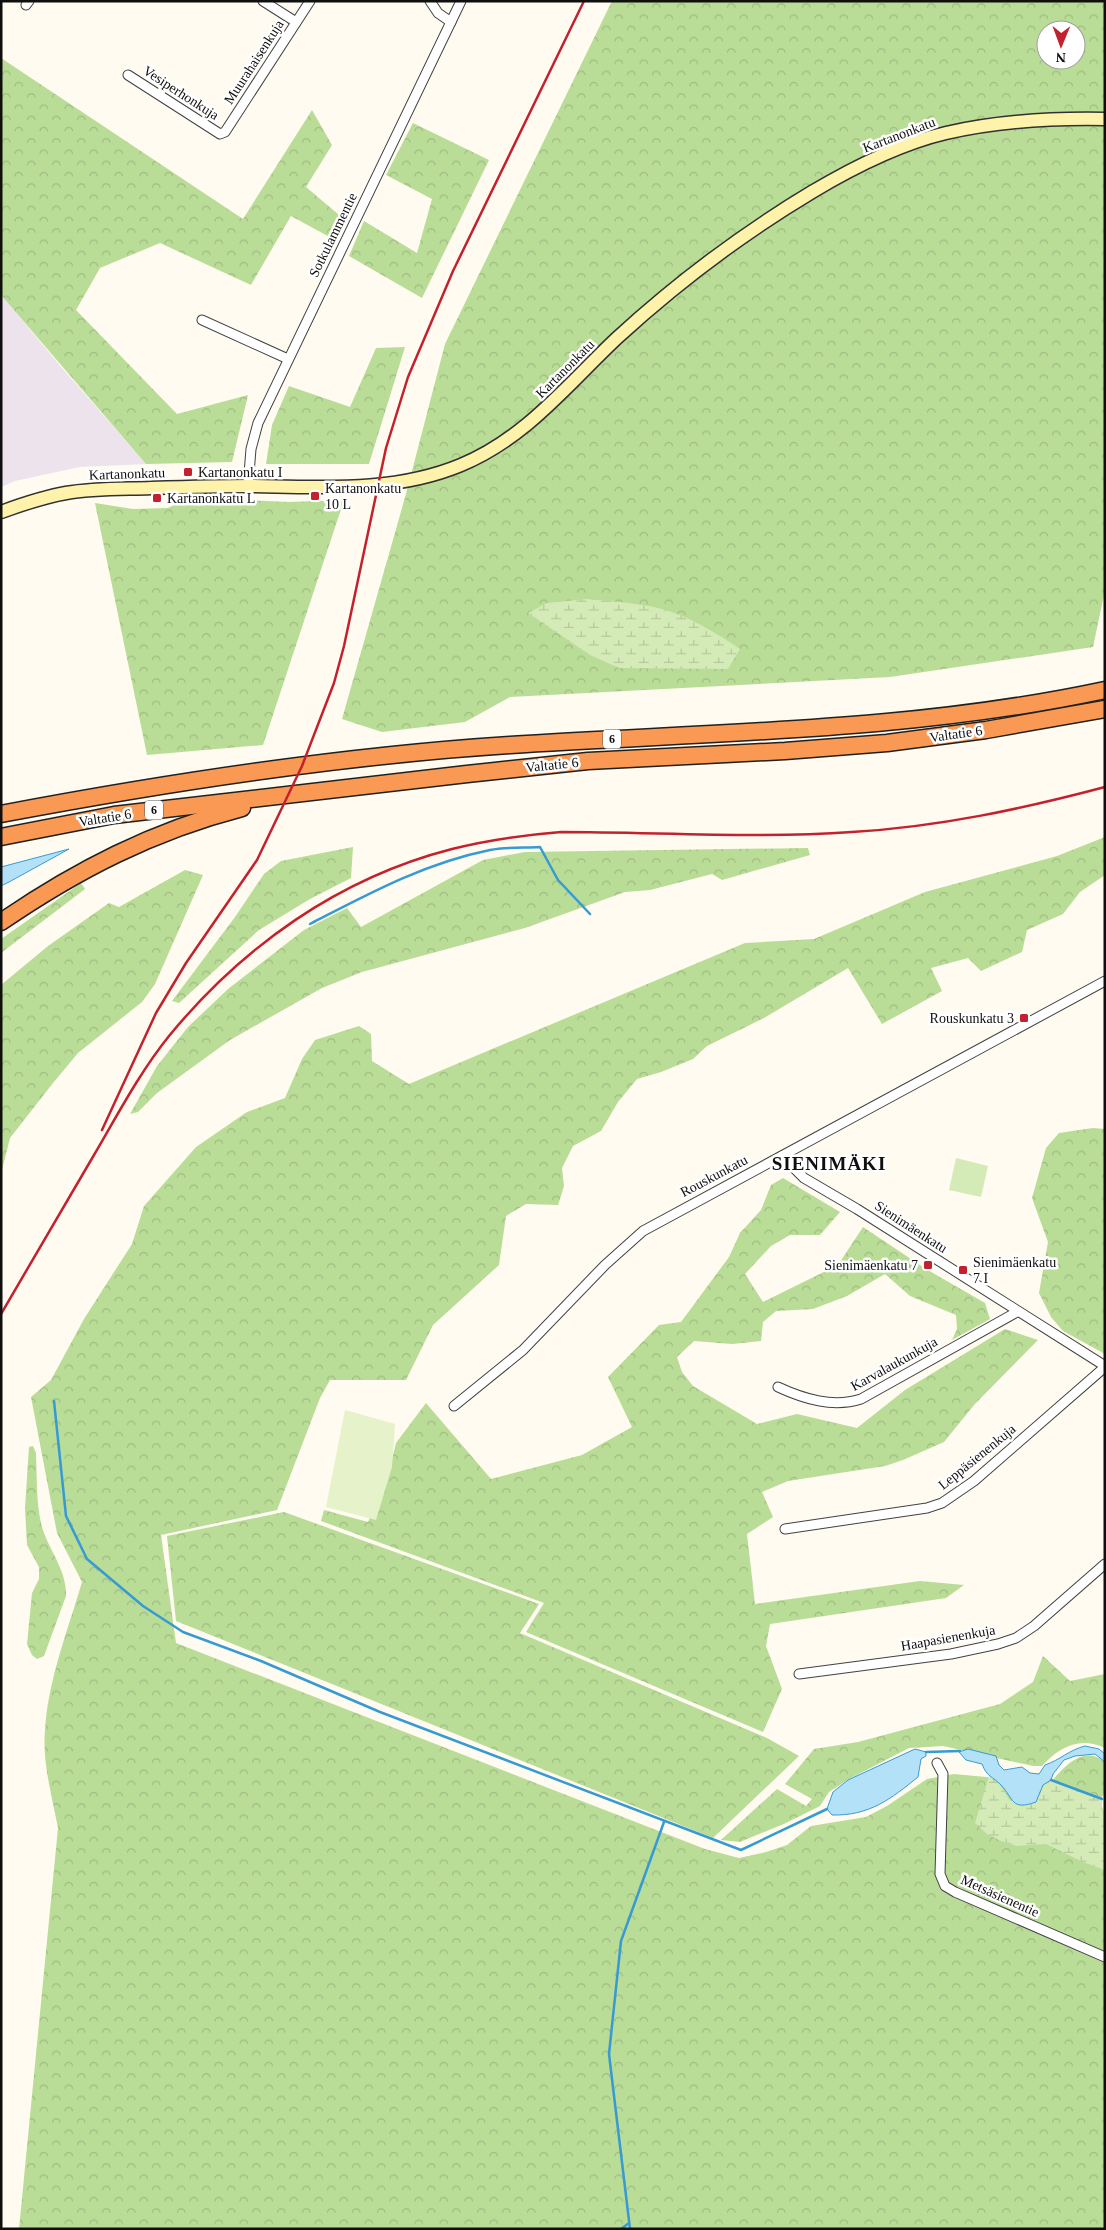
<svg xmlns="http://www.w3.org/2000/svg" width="1106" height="2230" font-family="'Times New Roman',serif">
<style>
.industrial{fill:#ece3ed}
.grass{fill:#d4ebb8}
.forest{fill:url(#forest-crowns);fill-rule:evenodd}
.wetland{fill:url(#wetland-marsh)}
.pitch{fill:#e6f2ca}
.water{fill:#b3e1f8;stroke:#379ad2}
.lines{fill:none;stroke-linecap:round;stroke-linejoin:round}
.stream{stroke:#379ad2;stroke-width:2.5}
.minor-casing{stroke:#424242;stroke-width:11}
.secondary-casing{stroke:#313131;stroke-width:15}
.motorway-casing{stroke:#202020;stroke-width:19}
.minor{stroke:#fff;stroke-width:9}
.secondary{stroke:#fff2ab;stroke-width:12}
.motorway{stroke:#f99954;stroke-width:16}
.rail{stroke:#c4212f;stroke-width:2.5}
.poi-dot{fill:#c4212f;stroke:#fff;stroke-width:2}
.labels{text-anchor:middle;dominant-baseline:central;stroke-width:5;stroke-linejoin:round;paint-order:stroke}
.shield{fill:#fff;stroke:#575757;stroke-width:1}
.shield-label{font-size:12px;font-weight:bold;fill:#0f0f0f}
.street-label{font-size:14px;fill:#0f0f0f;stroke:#fff}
.poi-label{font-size:14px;fill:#0f0f0f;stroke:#fff;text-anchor:start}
.district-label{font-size:19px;font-weight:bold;letter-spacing:1px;fill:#0f0f0f;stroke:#fff}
</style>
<defs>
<pattern id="forest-crowns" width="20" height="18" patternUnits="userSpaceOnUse" patternTransform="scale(1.25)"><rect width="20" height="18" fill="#b9dc97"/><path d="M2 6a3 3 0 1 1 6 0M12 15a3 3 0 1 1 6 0" fill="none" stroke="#9ebc81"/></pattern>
<pattern id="wetland-marsh" width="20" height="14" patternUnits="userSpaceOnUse" patternTransform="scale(1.25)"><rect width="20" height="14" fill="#d4ebb8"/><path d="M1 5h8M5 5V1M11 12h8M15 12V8" fill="none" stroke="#b5c89d"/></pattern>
</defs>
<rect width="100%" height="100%" fill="#fffbf0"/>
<path class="industrial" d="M1 295 62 368 146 464 80 467 15 481 1 487Z"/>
<path class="grass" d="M956 1158 988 1166 981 1197 949 1190Z"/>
<g class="forest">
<path d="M612 1H1105V590L1093 647 890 677 510 697 465 722 382 732 342 719 406 494 445 344ZM1046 30H1076V60H1046Z"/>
<path d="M1 58 243 219 312 110 332 145 306 187 345 220 337 241 291 216 251 285 160 243 100 268 76 310 177 414 248 395 232 462 146 464 1 295Z"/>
<path d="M413 123 489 160 422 298 349 256 364 221 417 253 432 199 386 175Z"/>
<path d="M405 347 369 464H266L272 425 289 386 350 407 376 348Z"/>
<path d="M188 498 289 502 344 500 263 745 147 755 95 503 133 509 168 508Z"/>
<path d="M1105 837V875L1080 892 1063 914 1027 930 1022 952 981 971 968 958 931 968 942 991 882 1024 848 968 764 1018 707 1046 693 1059 661 1072 637 1079 618 1102 601 1131 573 1146 562 1168 564 1186 558 1205 526 1204 506 1216 499 1265 433 1325 406 1380H330L320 1398 277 1510 161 1535 176 1643 705 1849 739 1858 766 1852 787 1845 811 1826 866 1817 887 1806 927 1779 954 1774 1050 1783C1064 1767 1083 1744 1105 1762V1792L1100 1800 1105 1817V2229H19L58 1828C52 1796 42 1762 45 1730 48 1680 68 1630 82 1582L57 1533 31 1397 51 1380 84 1319 132 1244 144 1206 196 1147 247 1112 285 1098 302 1059 315 1040 359 1026 371 1034 372 1061 409 1084 745 943 814 939 925 892 1057 856Z"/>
<path d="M353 847 351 878 310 899 259 930 179 1003 172 1001 235 917 264 874 281 861Z"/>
<path d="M808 848 810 855 722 880 712 874 650 890 625 892 525 928 362 972 322 988 230 1040 157 1093 138 1112 130 1114 157 1066 188 1027 228 989 304 930 347 908 361 927 483 860 525 852Z"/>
<path d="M185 870 203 875 155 984 142 1002 78 1053 53 1083 10 1138 1 1174V985L48 946 109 903 119 907Z"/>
<path d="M81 883 85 889 1 953V939Z"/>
<path d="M1093 1128 1105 1129V1354L1063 1331 1051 1317 1039 1293 1048 1242 1032 1198 1046 1148 1059 1133Z"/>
<path d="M783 1178 840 1212 820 1235H790L771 1246 745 1274 763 1302 838 1265 863 1227 926 1269 985 1303 990 1319 952 1340 957 1329 956 1315 910 1296 885 1274 847 1296 813 1309 776 1311 763 1322 761 1341 732 1344 694 1341 677 1357 682 1372 693 1386 757 1424 797 1414 857 1428 905 1390 1005 1329 1038 1340 974 1405 944 1442 903 1460 885 1466 788 1481 762 1492 773 1517 747 1534 755 1604 920 1581 964 1585 946 1598 770 1624 766 1646 782 1689 763 1732 526 1632 544 1603 321 1521 324 1510 368 1522 387 1480 396 1443 426 1403 491 1479 582 1455 632 1427 608 1377 659 1325 681 1322 729 1257 740 1233 761 1210 771 1185Z"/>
<path d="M33 1446 36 1453C37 1477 36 1504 42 1527 49 1551 67 1570 66 1596L44 1656 37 1659 32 1655 27 1644 32 1593 39 1579V1567L27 1545 25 1508 29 1447Z"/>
<path d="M284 1512 539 1604 520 1633 767 1738 799 1756 713 1838 176 1621 167 1536Z"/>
<path d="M1043 1656 1070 1681 1105 1674V1748C1080 1736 1059 1747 1042 1766H1033L943 1746 909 1748 849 1779 829 1792 820 1806 786 1823 740 1842 721 1840 777 1789 806 1806 812 1799 785 1784 814 1749 858 1742 1000 1704 1033 1682Z"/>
</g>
<g class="wetland">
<path d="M587 599C615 602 646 603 672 612 697 621 719 635 740 649L728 669 619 668 590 655 528 613 547 603Z"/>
<path d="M989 1776 999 1783 1010 1801 1040 1794 1043 1785 1051 1780 1102 1799V1811L1105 1815V1870L1083 1862 1046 1844 1017 1846 1001 1841 987 1834 975 1823Z"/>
</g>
<path class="pitch" d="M345 1410 395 1424 392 1467 376 1520 326 1507Z"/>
<g class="water">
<path d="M69 849 9 882 1 886V867Z"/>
<path d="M1085 1746 1099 1749 1105 1754V1762L1095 1754 1075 1756 1064 1760 1053 1774 1051 1780 1043 1785 1036 1802C1011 1811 1014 1799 1001 1785 992 1776 987 1777 982 1764L966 1760 959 1752 968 1749 996 1756 999 1765 1004 1770 1022 1767 1030 1773 1039 1774 1045 1765C1060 1760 1069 1750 1085 1746Z"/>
<path d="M915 1749 926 1752V1756L921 1759 918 1777C891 1799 869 1816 832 1815L827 1809 833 1792 848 1780Z"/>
</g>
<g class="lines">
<g class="stream">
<path d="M310 924C368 894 425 863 490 850 506 847 524 848 540 847L558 880 590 914"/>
<path d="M54 1401 66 1516 87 1559 143 1606 183 1632 261 1661 380 1712 741 1850 827 1809"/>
<path d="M926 1752 960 1751"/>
<path d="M1051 1780 1102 1799"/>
<path d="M621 2229 629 2223"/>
<path d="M630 2229 609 2054 621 1941 664 1822"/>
</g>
<defs>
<g id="minor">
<path d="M263 1 296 22"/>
<path d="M430 1 438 13 451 22"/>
<path d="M26 5 29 1"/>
<path d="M128 75 220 134 225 132 310 1"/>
<path d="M202 320 288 359"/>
<path d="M248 486 251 449 258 423 461 1"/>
<path d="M782 1156 804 1178 857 1209 1105 1366"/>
<path d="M778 1387C804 1399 833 1408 861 1399L1017 1312"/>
<path d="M454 1406 523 1350 605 1265 643 1231 1105 981"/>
<path d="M785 1529 927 1508 942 1503 974 1481 1105 1367"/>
<path d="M799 1674 951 1654 998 1644 1016 1638 1034 1626 1105 1564"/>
<path d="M937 1763 943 1774 940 1874 945 1886 955 1892 1105 1957"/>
</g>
<path id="secondary" d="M1 512C23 504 43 497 66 493 94 488 123 489 151 488 184 487 217 486 249 486 320 487 394 493 461 465 526 438 567 385 617 338 677 283 742 234 812 192 854 167 899 144 946 133 998 121 1052 118 1105 119"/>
<g id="motorway">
<path d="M1 814C170 782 339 756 510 745 709 732 909 732 1105 690"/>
<path d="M1 837 114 815 467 774 588 761 785 751 887 743 986 730 1105 709"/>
<path d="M1 922C77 870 153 831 242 808"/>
</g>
</defs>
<use href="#minor" class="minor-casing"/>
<use href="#secondary" class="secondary-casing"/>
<use href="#motorway" class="motorway-casing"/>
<use href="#minor" class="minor"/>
<use href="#secondary" class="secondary"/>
<use href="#motorway" class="motorway"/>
<g class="rail">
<path d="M102 1130 156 1013 186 963 257 860 302 766 334 683 344 646 386 448 408 377 453 271 584 1"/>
<path d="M1 1314C32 1261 63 1208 94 1155 118 1114 140 1072 169 1036 243 946 339 878 452 849 488 840 524 835 561 832 657 832 755 839 852 832 938 827 1022 809 1105 787"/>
</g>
</g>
<g class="poi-dot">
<rect x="183" y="467" width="10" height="10" rx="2.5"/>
<rect x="310" y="491" width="10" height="10" rx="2.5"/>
<rect x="152" y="493" width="10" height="10" rx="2.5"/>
<rect x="1019" y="1013" width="10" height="10" rx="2.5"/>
<rect x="923" y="1260" width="10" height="10" rx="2.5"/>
<rect x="958" y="1265" width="10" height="10" rx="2.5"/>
</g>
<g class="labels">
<g class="shield">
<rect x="603" y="729.5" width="18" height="19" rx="4"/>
<rect x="145" y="800.5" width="18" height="19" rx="4"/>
</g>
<g class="shield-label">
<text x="612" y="739">6</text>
<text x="154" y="810">6</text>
</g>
<g class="street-label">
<text transform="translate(254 62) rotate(-57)">Muurahaisenkuja</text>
<text transform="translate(181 93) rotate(33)">Vesiperhonkuja</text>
<text transform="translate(899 135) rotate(-21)">Kartanonkatu</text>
<text transform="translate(333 235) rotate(-64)">Sotkulammentie</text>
<text transform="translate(565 369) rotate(-45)">Kartanonkatu</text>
<text transform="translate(127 474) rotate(-2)">Kartanonkatu</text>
<text transform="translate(956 734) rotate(-8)">Valtatie 6</text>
<text transform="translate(552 765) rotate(-6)">Valtatie 6</text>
<text transform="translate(105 818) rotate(-9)">Valtatie 6</text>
<text transform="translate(714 1176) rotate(-28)">Rouskunkatu</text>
<text transform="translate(911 1227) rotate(33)">Sienimäenkatu</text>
<text transform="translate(894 1364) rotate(-29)">Karvalaukunkuja</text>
<text transform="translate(977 1457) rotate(-39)">Leppäsienenkuja</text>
<text transform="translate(948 1638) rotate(-10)">Haapasienenkuja</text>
<text transform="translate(1000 1896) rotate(24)">Metsäsienentie</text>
</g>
<g class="poi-label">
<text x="198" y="472">Kartanonkatu I</text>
<text x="325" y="488">Kartanonkatu<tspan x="325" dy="16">10 L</tspan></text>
<text x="167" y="498">Kartanonkatu L</text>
<text x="1014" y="1018" text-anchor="end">Rouskunkatu 3</text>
<text x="973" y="1262">Sienimäenkatu<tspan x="973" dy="16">7 I</tspan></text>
<text x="918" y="1265" text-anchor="end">Sienimäenkatu 7</text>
</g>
<g class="district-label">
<text x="829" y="1163">SIENIMÄKI</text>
</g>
</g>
<rect width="1106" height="2230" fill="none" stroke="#0f0f0f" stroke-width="5"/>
<g transform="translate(1061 45) rotate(181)"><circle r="24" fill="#ffffff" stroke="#9f9f9f"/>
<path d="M0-4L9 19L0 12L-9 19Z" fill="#c4212f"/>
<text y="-8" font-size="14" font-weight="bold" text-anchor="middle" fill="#0f0f0f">N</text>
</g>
</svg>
